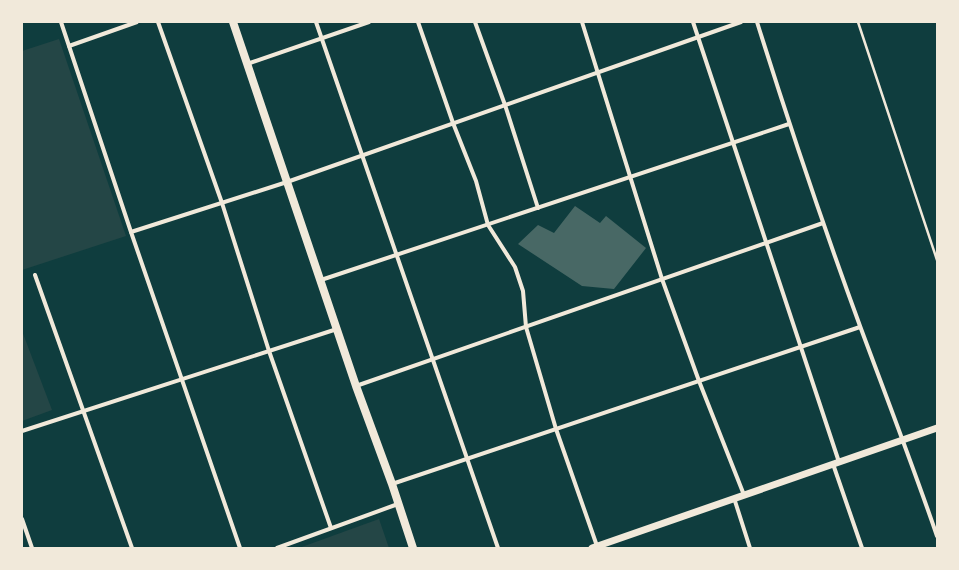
<svg xmlns="http://www.w3.org/2000/svg" width="959" height="570" font-family="Karla,sans-serif">
<style>
.green{fill:#244646}
.building{fill:#486865}
.lines{fill:none;stroke-linecap:round;stroke-linejoin:round}
.path{stroke:#f1e9da;stroke-width:2.5}
.minor{stroke:#f1e9da;stroke-width:4}
.tertiary{stroke:#f1e9da;stroke-width:7}
.secondary{stroke:#f1e9da;stroke-width:8}
</style>
<rect width="100%" height="100%" fill="#0f3d3e"/>
<g class="green">
<path d="M59 39 126 236 22 270V51Z"/>
<path d="M22 331 52 410 22 421Z"/>
<path d="M379 519 389 548H299Z"/>
</g>
<path class="building" d="M575 206 600 223 606 216 646 248 614 289 582 286 518 244 538 225 554 233Z"/>
<g class="lines">
<path class="path" d="M858 22 937 260"/>
<g class="minor">
<path d="M61 22 131 232"/>
<path d="M158 22 222 203 269 351 331 528"/>
<path d="M316 22 498 548"/>
<path d="M418 22 453 123 476 181 488 225 515 267 523 291 526 327 556 429 597 546"/>
<path d="M475 22 505 105 538 208"/>
<path d="M582 22 662 279 699 381 744 495"/>
<path d="M693 22 839 462"/>
<path d="M757 22C789 124 823 225 860 326 886 396 913 466 937 536"/>
<path d="M69 46 137 22"/>
<path d="M247 64 369 22"/>
<path d="M35 275 132 548"/>
<path d="M321 280 789 124"/>
<path d="M356 386 823 223"/>
<path d="M22 431 337 329"/>
<path d="M833 464 862 548"/>
<path d="M392 484 860 327"/>
<path d="M734 498 750 548"/>
<path d="M22 519 32 548"/>
<path d="M240 548 131 232 287 182 741 22"/>
<path d="M277 548 398 504"/>
</g>
<path class="tertiary" d="M592 548 937 428"/>
<path class="secondary" d="M233 22 356 386 392 484 413 548"/>
</g>
<rect width="959" height="570" fill="none" stroke="#f1e9da" stroke-width="46"/>
</svg>
